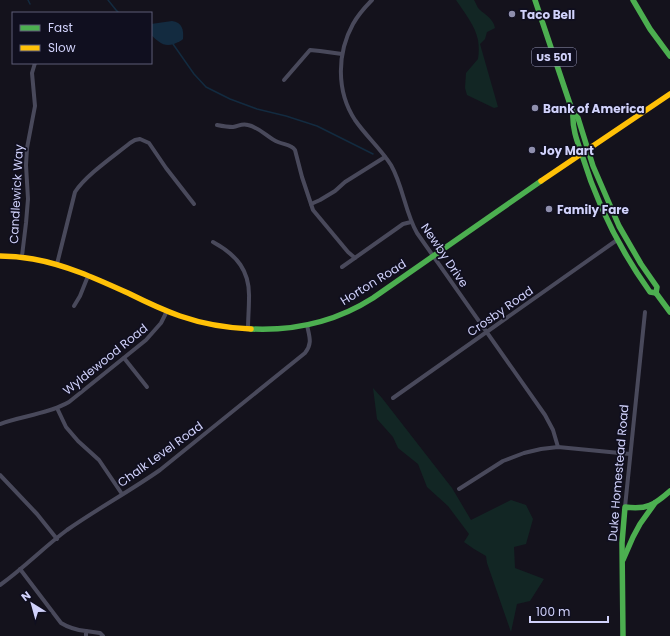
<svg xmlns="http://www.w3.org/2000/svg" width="670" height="636" font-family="Poppins,sans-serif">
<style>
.green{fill:#122624}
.water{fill:#132b40}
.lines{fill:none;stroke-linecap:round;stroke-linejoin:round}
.stream{stroke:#132b40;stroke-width:1.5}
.street{stroke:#49495b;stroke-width:4}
.fast{stroke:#4caf50;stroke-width:5.5}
.slow{stroke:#ffc107;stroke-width:5.5}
.poi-dot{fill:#8f8fad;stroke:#100f1f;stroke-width:1.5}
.labels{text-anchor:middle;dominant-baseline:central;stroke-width:3.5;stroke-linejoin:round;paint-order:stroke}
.shield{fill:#100f1f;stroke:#9798b9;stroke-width:1}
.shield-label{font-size:11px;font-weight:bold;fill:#d1d2fb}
.poi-label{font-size:12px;font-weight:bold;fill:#d1d2fb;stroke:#100f1f;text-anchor:start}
.street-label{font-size:12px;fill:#d1d2fb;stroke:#100f1f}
</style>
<rect width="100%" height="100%" fill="#14121c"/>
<g class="green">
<path d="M456 0H474C476 3 477 7 479 9 485 15 493 18 495 28L487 32 485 39 480 44 498 107 494 108 467 95 465 88 466 73 478 59C479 53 479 46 478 40 475 25 464 12 456 0Z"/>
<path d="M373 388 382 398 452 488 471 520 511 500 526 505 533 519 526 544 514 547 515 568 544 579 530 601 517 604 511 632 487 563 486 556 474 549 464 542 469 534 448 506 427 487 418 464 398 448 393 437 377 419Z"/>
</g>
<path class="water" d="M172 21C182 22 184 30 183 39 180 42 178 42 174 44 163 47 159 42 151 35V24Z"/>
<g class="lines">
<g class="stream">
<path d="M28 0 30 4"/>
<path d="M108 0 116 10 119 13"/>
<path d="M173 44 194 74 206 87 230 99 257 109 286 116 317 126 373 154"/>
</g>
<g class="street">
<path d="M372 0C365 7 358 15 353 24 337 53 336 91 355 120 366 136 381 149 391 165 403 186 405 212 417 233L545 415 553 430 558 447"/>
<path d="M284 80 310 50 320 51 342 54"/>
<path d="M217 125C222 126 228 127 233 127 239 126 242 123 248 125 261 128 268 138 278 142 285 145 291 144 295 150L302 177 313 210 348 252 355 258"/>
<path d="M311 204 320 200 335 191 345 182 385 157"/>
<path d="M213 242C237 255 250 271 249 298 249 309 248 319 248 329"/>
<path d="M22 256 26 223 28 199 26 165 27 148 35 106 32 73 35 63"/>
<path d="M57 264 75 192C86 175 114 156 130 143L135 140 140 139 149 143 166 168 194 204"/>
<path d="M342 267 396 229 403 224 411 222"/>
<path d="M74 306 80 296 88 276"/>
<path d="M124 358 147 387"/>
<path d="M393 398 617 240"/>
<path d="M57 408 66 427 78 441 99 460 122 494"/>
<path d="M0 424C22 416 48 414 69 402L146 340 161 323 167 311"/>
<path d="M0 475 37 514 57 539"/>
<path d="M459 489 503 461 524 453 541 449 558 447 630 454"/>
<path d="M625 507 645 312"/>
<path d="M20 569 61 623C69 628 77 630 86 631V636"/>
<path d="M0 585C24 568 44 547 67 530 97 509 130 491 160 470L305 353C313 343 309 336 307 325"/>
<path d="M86 631 100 633 103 636"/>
</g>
<g class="fast">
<path d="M535 0 573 113C572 128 577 141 582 155 597 204 620 250 650 292L656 293"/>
<path d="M633 0 650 29 670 56"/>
<path d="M573 113 578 118 593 166 619 226 641 264 657 287 656 293 670 312"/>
<path d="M251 329C294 331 337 321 373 298L541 181"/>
<path d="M623 560 633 537 640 524 655 503"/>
<path d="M623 636 622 543 625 507C647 510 654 505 670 491"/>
</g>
<g class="slow">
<path d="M541 181 670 94"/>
<path d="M0 256C11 256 22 257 33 259 67 265 99 280 130 294 146 302 163 310 180 316 203 324 227 328 251 329"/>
</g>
</g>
<g class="poi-dot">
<circle cx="512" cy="14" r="4"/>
<circle cx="535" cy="108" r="4"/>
<circle cx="532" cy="150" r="4"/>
<circle cx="549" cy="209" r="4"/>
</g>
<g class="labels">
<rect class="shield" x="532" y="48" width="44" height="18" rx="3"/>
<g class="shield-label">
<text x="554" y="57">US 501</text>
</g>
<g class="poi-label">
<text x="520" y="14">Taco Bell</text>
<text x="543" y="108">Bank of America</text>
<text x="540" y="150">Joy Mart</text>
<text x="557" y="209">Family Fare</text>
</g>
<g class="street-label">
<text transform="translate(16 194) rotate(-87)">Candlewick Way</text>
<text transform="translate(445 255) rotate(56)">Newby Drive</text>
<text transform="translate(373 282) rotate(-32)">Horton Road</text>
<text transform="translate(500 311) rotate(-35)">Crosby Road</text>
<text transform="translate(105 359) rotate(-39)">Wyldewood Road</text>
<text transform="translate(160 454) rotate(-36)">Chalk Level Road</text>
<text transform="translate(618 473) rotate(-85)">Duke Homestead Road</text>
</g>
</g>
<rect x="12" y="12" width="140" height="52" fill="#100f1f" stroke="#5d5d77"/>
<rect x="20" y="25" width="20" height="6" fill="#4caf50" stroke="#5d5d77"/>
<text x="48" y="32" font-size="12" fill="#d1d2fb">Fast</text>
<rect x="20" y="45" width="20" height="6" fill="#ffc107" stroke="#5d5d77"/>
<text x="48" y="52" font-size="12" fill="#d1d2fb">Slow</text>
<g transform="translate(32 604) rotate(323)" stroke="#100f1f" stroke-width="3" paint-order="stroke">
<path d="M0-3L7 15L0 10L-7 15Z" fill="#d1d2fb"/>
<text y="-6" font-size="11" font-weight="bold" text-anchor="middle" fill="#d1d2fb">N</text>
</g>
<path d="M530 616v6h78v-6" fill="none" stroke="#d1d2fb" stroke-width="2"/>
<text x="536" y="616" font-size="12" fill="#d1d2fb" stroke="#100f1f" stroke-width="3" paint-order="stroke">100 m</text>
</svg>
